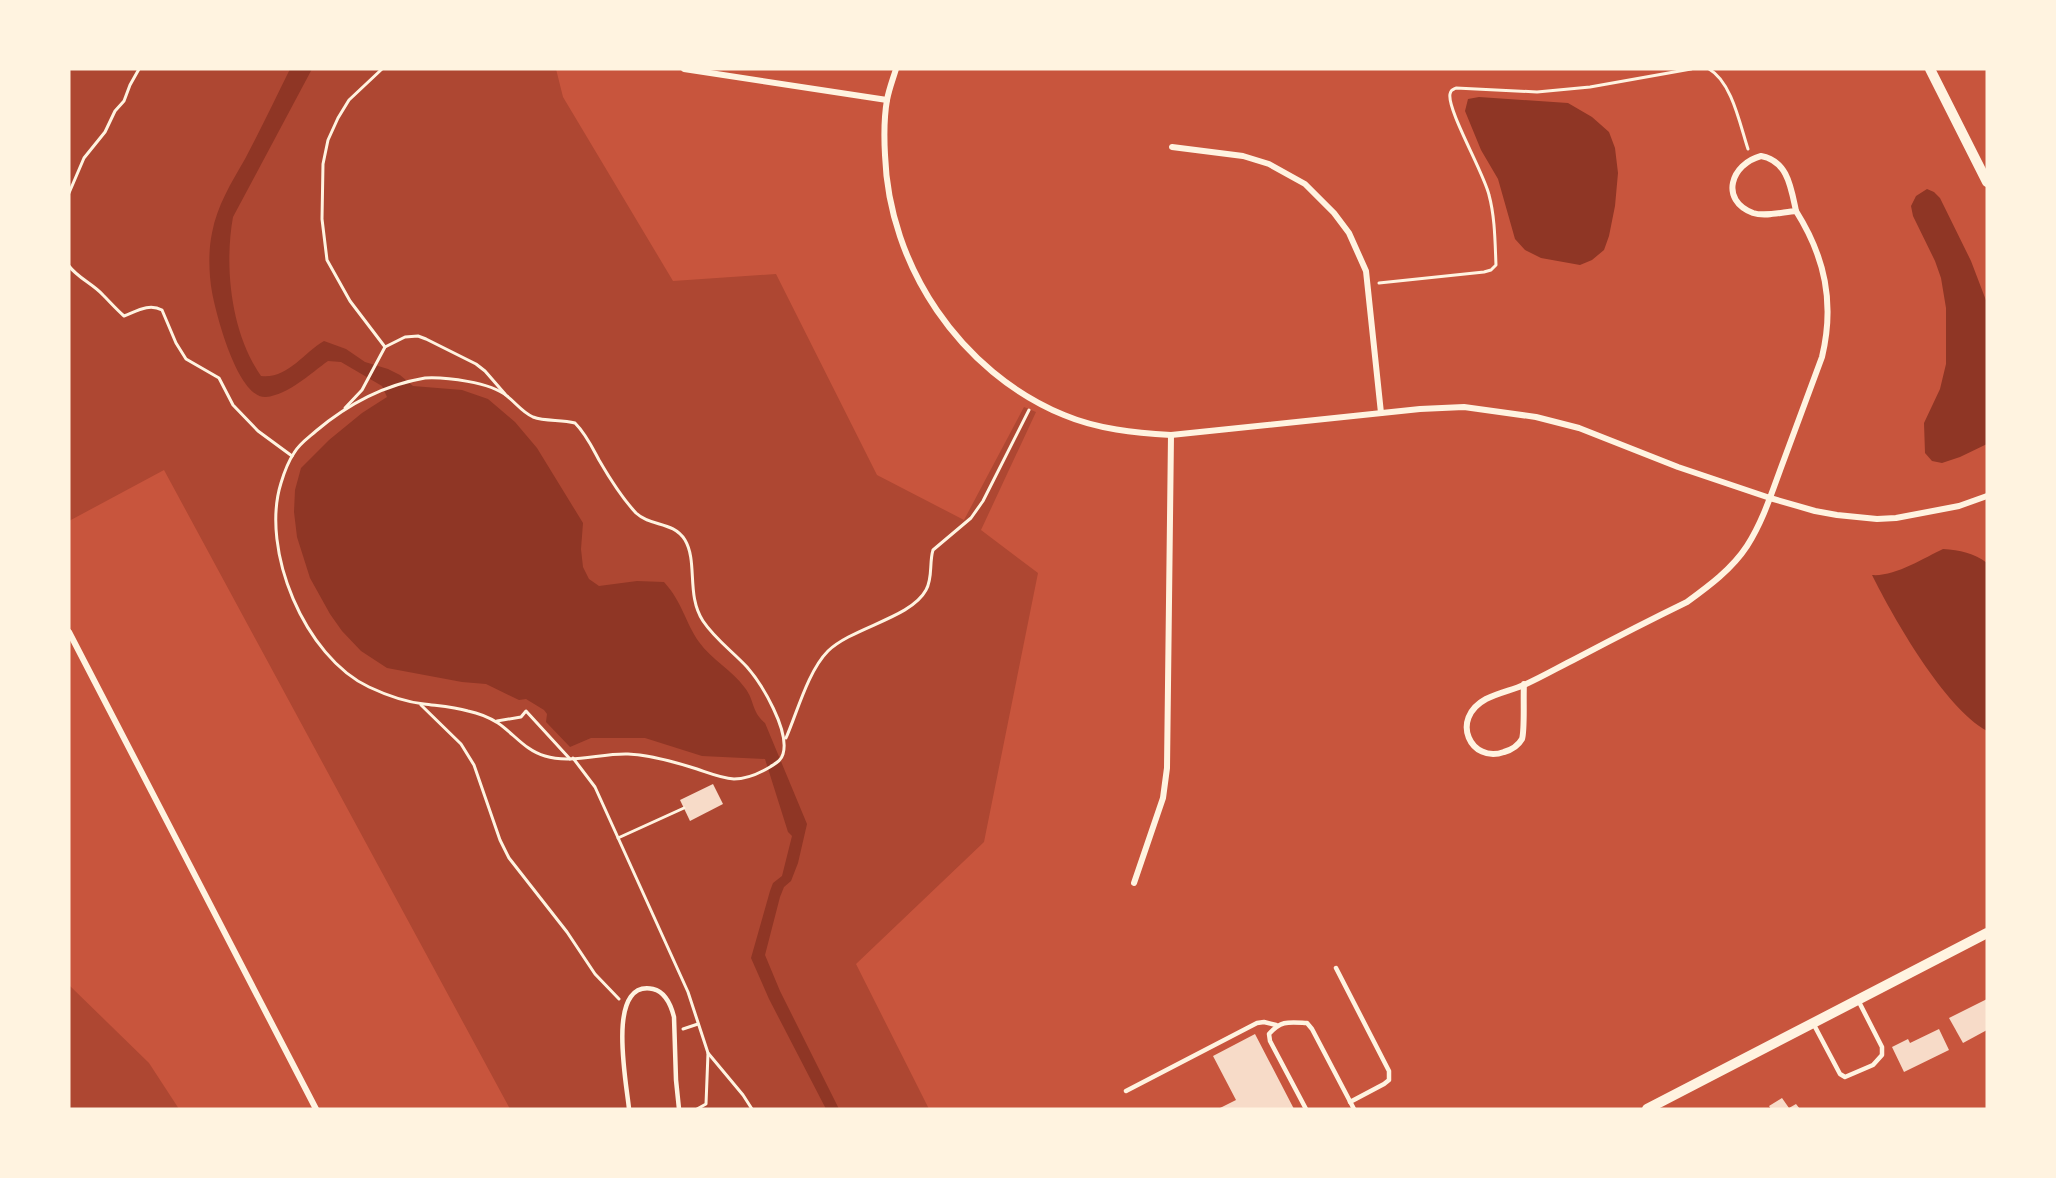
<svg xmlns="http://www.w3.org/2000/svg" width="2056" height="1178" font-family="'Crimson Pro',serif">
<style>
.green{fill:#ae4732}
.water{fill:#8f3625}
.building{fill:#f7dbc8}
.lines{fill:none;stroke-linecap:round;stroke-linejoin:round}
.path{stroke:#fff3e0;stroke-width:3}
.service{stroke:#fff3e0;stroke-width:4.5}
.minor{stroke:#fff3e0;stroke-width:6}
.tertiary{stroke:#fff3e0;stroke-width:10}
</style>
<rect width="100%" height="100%" fill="#c8553d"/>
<g class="green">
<path d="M69 69H556L563 97 673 281 776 274 877 475 964 520 1024 407 1036 412 981 530 1038 573 984 842 856 964 929 1109H510L164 470 69 521Z"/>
<path d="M69 985 149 1063 179 1109 69 1108Z"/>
</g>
<g class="water">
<path d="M290 69H312L233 217C224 267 231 333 261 376 288 379 303 353 324 341L346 349 365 362 388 369 400 375 413 386 462 390 488 399 515 422 537 448 583 523 581 549 583 567 589 579 599 586 637 581 664 582C683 603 685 622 699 642 712 660 732 670 745 688 755 701 751 711 765 723L807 824 798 863 791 881 784 887 780 897 765 955 780 991 839 1109H826L769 999 751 958 770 891 773 883 782 876 792 836 788 832 765 759 702 756 645 738H591L570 747 546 722 547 714 544 710 526 699 519 700 486 684 462 682 387 668 361 651 342 631 330 614 310 578 297 537 294 512 295 490 301 468 329 440 362 413 387 397 382 386 341 362 328 361C311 373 288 395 266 397 238 399 216 314 212 292 209 275 208 251 212 233 217 206 231 183 245 159 261 129 275 99 290 69Z"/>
<path d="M1479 97 1568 103 1592 117 1609 132 1615 148 1618 173 1615 206 1609 236 1604 250 1592 260 1580 265 1541 258 1525 250 1515 239 1498 179 1481 150 1465 111 1468 99Z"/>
<path d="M1927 189 1934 192 1940 198 1971 261 1987 303V444L1960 457 1942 463 1932 461 1925 453 1924 423 1940 389 1946 364V308L1941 278 1935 261 1913 216 1911 206 1916 196Z"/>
<path d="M1943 549C1960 550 1974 553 1987 563V731C1944 707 1894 619 1872 575 1894 577 1924 558 1943 549Z"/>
</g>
<g class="building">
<path d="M713 784 723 804 690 821 680 800Z"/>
<path d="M1987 999V1030L1963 1043 1949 1018Z"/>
<path d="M1939 1029 1949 1050 1904 1072 1892 1047 1908 1039 1910 1043Z"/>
<path d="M1255 1034 1294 1109H1218L1236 1100 1213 1056Z"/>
<path d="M1782 1098 1789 1108 1796 1104 1800 1109H1771L1769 1106Z"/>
</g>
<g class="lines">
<g class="path">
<path d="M382 69 349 100 338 118 328 140 323 164 322 219 327 260 350 301 385 347"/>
<path d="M1709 69C1732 82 1740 125 1748 149"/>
<path d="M69 193 84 158 105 132 115 111 124 101 130 85 139 69"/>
<path d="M69 266C78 278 93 284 103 295 110 302 116 309 124 316 137 311 149 303 162 310L176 343 186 359 219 378 233 405 258 431 292 456"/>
<path d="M1379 283 1484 272 1491 270 1496 265C1495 242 1495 217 1489 195 1484 173 1447 110 1450 94 1451 90 1452 90 1456 88L1537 92 1590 87 1691 69"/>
<path d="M425 378C446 377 490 382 507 396 516 403 522 412 533 417 546 422 561 419 575 423 586 434 592 447 599 460 610 479 622 498 636 513 651 527 673 521 685 540 698 562 686 595 703 621 715 639 732 651 747 667 762 684 790 731 783 754 781 761 776 763 770 767 760 773 746 779 734 779 721 778 709 773 697 769 675 762 651 755 628 754 601 753 571 764 545 756 526 751 514 734 498 723 490 718 478 713 468 711 454 707 439 706 424 704 406 702 386 695 369 687 305 657 260 550 281 483 284 473 288 462 294 453 299 444 308 438 316 431 348 404 384 385 425 378Z"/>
<path d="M345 408 362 390 385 347 405 337 418 336 426 339 476 364 485 371 505 394"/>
<path d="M421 705 461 744 474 765 500 840 509 858 567 932 595 974 619 999"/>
<path d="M497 721 521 717 526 711 570 759"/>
<path d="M786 738C797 713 808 671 828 651 853 627 911 618 926 590 933 578 929 563 933 550L971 518 983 501 1029 410"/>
<path d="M573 758 595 787 688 992 708 1053 743 1095 752 1109"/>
<path d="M618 838 684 808"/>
<path d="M683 1029 698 1024"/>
<path d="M697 1109 706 1104 708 1053"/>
</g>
<g class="service">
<path d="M1336 968 1389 1071V1080L1384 1084 1350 1102"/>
<path d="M1813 1023 1840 1074 1845 1077 1873 1065 1882 1055V1047L1858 1000"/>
<path d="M1126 1091 1257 1023 1264 1022 1276 1025"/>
<path d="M629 1109C627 1085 605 979 653 989 666 992 671 1005 674 1017L676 1080 679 1109"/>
<path d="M1306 1109 1270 1041 1269 1034C1281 1020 1289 1022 1307 1023L1312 1029 1354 1109"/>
</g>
<g class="minor">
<path d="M684 69 887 100"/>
<path d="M896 69C893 79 889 89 887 100 884 117 884 137 885 155 889 266 960 372 1064 415 1097 429 1135 433 1171 435L1420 409 1464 407 1536 417 1579 428 1678 467 1770 498 1815 511 1837 515 1877 519 1896 518 1959 506 1987 496"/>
<path d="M1172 147 1243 156 1269 164 1305 184 1334 213 1349 233 1366 271 1381 413"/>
<path d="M1761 156C1788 161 1791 188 1796 211 1783 212 1765 217 1753 213 1719 200 1731 164 1761 156Z"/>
<path d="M69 632 316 1109"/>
<path d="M1524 684C1523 697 1525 730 1522 739 1518 746 1511 750 1504 752 1471 764 1449 719 1486 699 1498 693 1512 690 1524 685 1542 677 1559 667 1577 658 1613 639 1650 620 1687 602 1709 586 1732 569 1747 546 1763 521 1772 492 1782 465 1795 429 1809 393 1822 357 1835 303 1825 257 1796 211"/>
<path d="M1134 883 1163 798 1167 768 1171 435"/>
</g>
<g class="tertiary">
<path d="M1930 69 1987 182"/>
<path d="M1647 1109 1987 933"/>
</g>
</g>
<rect width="2056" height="1178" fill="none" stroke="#fff3e0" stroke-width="141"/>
</svg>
